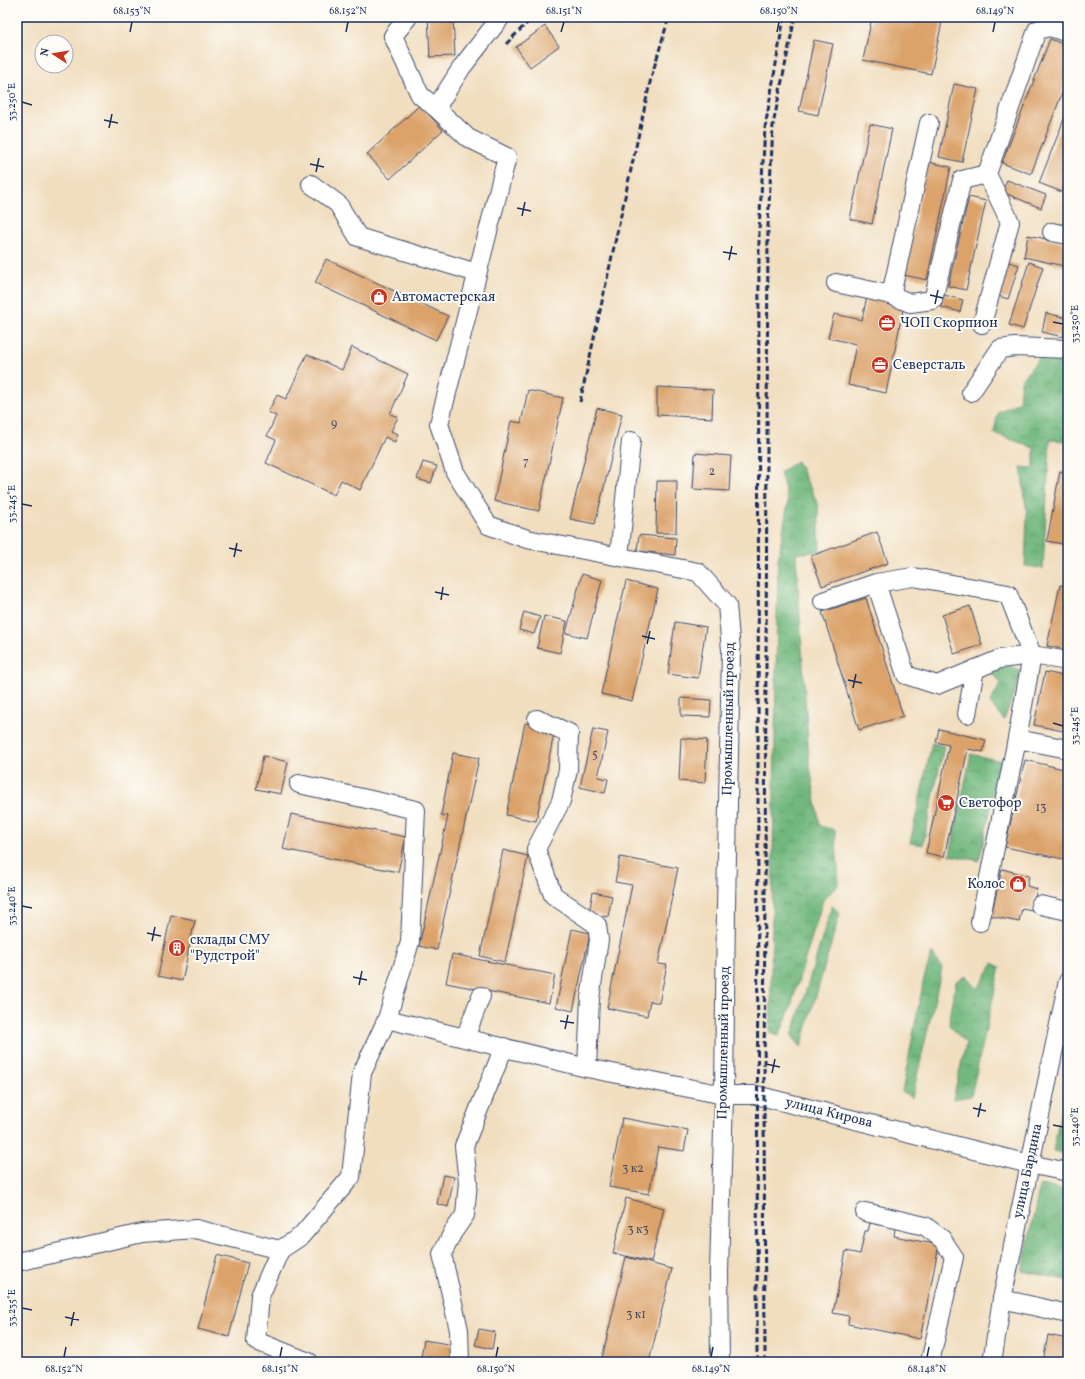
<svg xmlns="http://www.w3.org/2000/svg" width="1085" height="1379" font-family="Vollkorn,serif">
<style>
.forest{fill:url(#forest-crowns);stroke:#46746e}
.building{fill:#dba269}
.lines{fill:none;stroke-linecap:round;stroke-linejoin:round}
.minor-casing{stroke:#3b496d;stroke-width:20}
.minor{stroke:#fff;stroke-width:18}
.rail{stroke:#1b2f5e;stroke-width:3;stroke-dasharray:6 3;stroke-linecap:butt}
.ticks{fill:none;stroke:#1b2f5e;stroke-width:1.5}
.labels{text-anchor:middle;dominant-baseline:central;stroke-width:4;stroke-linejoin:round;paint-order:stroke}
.number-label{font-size:12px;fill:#4b4c61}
.poi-label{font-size:14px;fill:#1b2f5e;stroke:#fdfcf7;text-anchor:start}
.street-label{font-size:14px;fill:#1b2f5e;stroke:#fdfcf7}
.neatline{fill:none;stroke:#1b2f5e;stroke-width:1.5}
.ticks-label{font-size:10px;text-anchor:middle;fill:#1b2f5e}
</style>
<defs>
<pattern id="forest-crowns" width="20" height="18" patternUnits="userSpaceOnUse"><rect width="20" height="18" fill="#72b87e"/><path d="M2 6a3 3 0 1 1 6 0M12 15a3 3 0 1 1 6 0" fill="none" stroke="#5d966a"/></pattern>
</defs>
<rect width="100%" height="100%" fill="#fdfcf7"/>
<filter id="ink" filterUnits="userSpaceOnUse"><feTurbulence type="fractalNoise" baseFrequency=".025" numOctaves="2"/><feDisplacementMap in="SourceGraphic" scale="8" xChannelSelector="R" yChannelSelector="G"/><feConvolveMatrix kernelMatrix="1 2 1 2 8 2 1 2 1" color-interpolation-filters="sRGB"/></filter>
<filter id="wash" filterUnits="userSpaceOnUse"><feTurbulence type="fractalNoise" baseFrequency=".012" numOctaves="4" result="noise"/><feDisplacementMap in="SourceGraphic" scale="16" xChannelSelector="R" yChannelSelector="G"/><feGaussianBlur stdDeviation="0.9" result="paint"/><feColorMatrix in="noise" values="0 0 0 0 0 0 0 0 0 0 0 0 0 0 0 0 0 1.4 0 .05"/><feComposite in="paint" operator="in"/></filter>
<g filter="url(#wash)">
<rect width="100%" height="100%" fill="#f1debf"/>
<g class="forest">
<path d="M1041 356 1068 358V441L1050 440 1043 568 1025 566 1027 516 1021 467 1034 468V448L994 433 998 412 1019 402 1021 381Z"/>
<path d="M797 461 818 504 820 551 796 554 809 760 820 826 835 830 839 884 823 900 790 1009 779 1036 770 1033 778 560 788 502 780 472Z"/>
<path d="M1001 663 1022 671 1004 720 990 703 1001 683 990 671Z"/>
<path d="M932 743 944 746 923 845 910 843Z"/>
<path d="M971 754 1001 761 979 861 950 855Z"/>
<path d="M832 906 840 913 801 1047 792 1036Z"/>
<path d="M932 953 942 968 912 1098 902 1092 924 978Z"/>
<path d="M993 963 1000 967 971 1096 953 1099 966 1043 949 1025 956 981 966 976 978 989Z"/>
<path d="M1068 1073V1112L1062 1144 1068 1146V1154L1053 1151Z"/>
<path d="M1040 1185 1068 1191V1280L1022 1271Z"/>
</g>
<g id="blocks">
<g class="building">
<path d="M428 17H453L455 56 430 57Z"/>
<path d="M872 17H943L931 74 863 60Z"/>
<path d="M545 26 559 46 530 67 516 47Z"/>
<path d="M1050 39 1068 46V78L1031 174 1002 163Z"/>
<path d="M814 40 833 44 818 115 799 111Z"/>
<path d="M954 84 978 89 962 162 939 157Z"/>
<path d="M420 105 443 130 390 179 367 154Z"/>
<path d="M1068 109V175L1062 192 1039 183Z"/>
<path d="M870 124 892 129 872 224 850 219Z"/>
<path d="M928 162 951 167 927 280 904 275Z"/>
<path d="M1007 180 1046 195 1041 208 1002 192Z"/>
<path d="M969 197 986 201 966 290 948 286Z"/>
<path d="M1028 235 1068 244V267L1024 257Z"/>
<path d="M326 259 448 316 436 340 315 283Z"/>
<path d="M1005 261 1019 265 1008 299 995 295Z"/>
<path d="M1029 262 1043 267 1023 329 1009 325Z"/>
<path d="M944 295 963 300 960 312 941 307Z"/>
<path d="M867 296 904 305 886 393 848 385 856 344 828 338 834 314 862 320Z"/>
<path d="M1046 313 1067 318 1063 337 1042 332Z"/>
<path d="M1067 325H1068V337H1065Z"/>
<path d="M352 347 408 374 390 414 398 417 391 431 398 434 395 442 385 437 360 490 341 480 334 495 266 463 276 440 267 436 276 416 268 412 277 395 286 399 307 354 342 370Z"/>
<path d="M657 387 713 390 712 418 657 415Z"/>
<path d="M528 390 563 398 539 511 494 501 511 421 521 423Z"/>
<path d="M597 408 622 414 595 524 570 519Z"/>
<path d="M695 453 731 456 729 491 693 489Z"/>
<path d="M423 462 437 466 431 483 417 479Z"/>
<path d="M1060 471 1068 473V545L1047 541Z"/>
<path d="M657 481H677L676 533H656Z"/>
<path d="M877 532 888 563 822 586 811 556Z"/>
<path d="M639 535 676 538 675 555 637 551Z"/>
<path d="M582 574 602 580 587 638 566 633Z"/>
<path d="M626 581 658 589 632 701 601 694Z"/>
<path d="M1060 585 1068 586V650L1047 646Z"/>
<path d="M866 598 903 716 859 730 822 612Z"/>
<path d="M970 606 982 645 954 654 942 615Z"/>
<path d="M524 612 540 617 534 634 519 630Z"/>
<path d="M544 616 567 621 560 653 537 648Z"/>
<path d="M675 622 706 627 698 678 668 674Z"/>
<path d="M1045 672 1068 677V732L1034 725Z"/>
<path d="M681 698 711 700 710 717 681 716Z"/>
<path d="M525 723 555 729 536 821 506 815Z"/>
<path d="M593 729 608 732 598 777 608 779 605 793 580 787Z"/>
<path d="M939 729 986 740 983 752 968 749 944 857 926 853 949 745 936 742Z"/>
<path d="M681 738 707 740 705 783 679 781Z"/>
<path d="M453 753 479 758 437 950 419 946 448 816 441 815Z"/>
<path d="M263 756 288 762 281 794 256 789Z"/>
<path d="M1025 760 1068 770V860L1005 847Z"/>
<path d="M291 814 406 837 398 872 283 849Z"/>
<path d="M503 850 528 856 505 962 480 956Z"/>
<path d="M620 857 678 868 658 964 667 965 659 1003 650 1001 647 1016 607 1008 632 885 615 882Z"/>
<path d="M1002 869 1029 876 1027 886 1037 889 1032 910 1022 908 1019 922 991 916Z"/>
<path d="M593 892 612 896 608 917 589 913Z"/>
<path d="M171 915 195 920 182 981 158 976Z"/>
<path d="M572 929 590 933 573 1011 556 1007Z"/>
<path d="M452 954 555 975 549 1003 446 983Z"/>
<path d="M622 1118 688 1130 684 1151 658 1147 649 1194 609 1187Z"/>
<path d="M443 1175 454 1177 448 1207 437 1204Z"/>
<path d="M626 1198 664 1208 651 1262 613 1253Z"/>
<path d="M870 1223 895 1228 894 1236 939 1245 920 1339 848 1324 849 1316 833 1313 846 1251 860 1254 865 1231H868Z"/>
<path d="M217 1255 248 1263 229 1337 198 1329Z"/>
<path d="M626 1257 672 1269 649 1362H601Z"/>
<path d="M479 1329 495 1332 492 1349 475 1345Z"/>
<path d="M1048 1335 1068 1339V1362H1043Z"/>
<path d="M424 1340 454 1345 451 1362H420Z"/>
</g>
</g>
</g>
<g filter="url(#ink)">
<use href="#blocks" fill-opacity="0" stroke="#3b496d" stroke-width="1"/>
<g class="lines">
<defs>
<g id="minor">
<path d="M408 17 393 36 420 95 436 108 468 138 507 157 439 424 455 472 488 525 527 539 698 572 727 605 731 650 726 907 724 1095 719 1272 720 1362"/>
<path d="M436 108 462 67 501 17"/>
<path d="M311 184 338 204 358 237 477 273"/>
<path d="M1052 232 1068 235"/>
<path d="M836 283 891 295 929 123"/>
<path d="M891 295 910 303 933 300 962 180 987 174"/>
<path d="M982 324 1010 222 987 174 1037 30 1050 27 1068 33"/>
<path d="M971 392 1000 349 1015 347 1068 349"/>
<path d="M619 557 631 441"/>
<path d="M823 601 876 583 913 577 1008 594 1032 655 1000 659 937 685 906 675 876 583"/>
<path d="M967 714 975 669"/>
<path d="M537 719 569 733 568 770 561 801 536 849 553 895 597 925 599 940 590 998 587 1068"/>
<path d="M1017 739 1068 749"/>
<path d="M1040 905 1068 911"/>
<path d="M980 922 1017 739 1032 655 1068 661"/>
<path d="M387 1019 587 1068 724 1095H756L1029 1164 1068 1172"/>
<path d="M465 1038 481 996"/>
<path d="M865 1212 925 1226 942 1239 954 1257 930 1362"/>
<path d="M280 1250 260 1296 256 1341 309 1362"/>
<path d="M17 1262 142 1233 196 1229 280 1250 301 1236 351 1177 362 1073 387 1019 410 942 416 810 299 784"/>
<path d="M1002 1299 1068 1314"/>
<path d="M460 1362 459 1330 442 1254 453 1232 465 1215 468 1182 464 1146 504 1047"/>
<path d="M992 1362 1002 1299 1068 981"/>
</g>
</defs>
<use href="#minor" class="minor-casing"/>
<use href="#minor" class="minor"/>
<g class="rail">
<path d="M506 44 533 17"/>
<path d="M580 402 651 78 669 17"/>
<path d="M757 1362 759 230 765 128 784 17"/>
<path d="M765 1362 764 1095 768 226 773 125 795 17"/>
</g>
</g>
</g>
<path class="ticks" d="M130 32 132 22M346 32 348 22M561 32 564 22M777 32 779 22M993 32 995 22M22 102 32 105M104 120 118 123M109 128 112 114M310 164 324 167M316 172 319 158M517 208 531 211M522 216 525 202M723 252 737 254M729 260 732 246M930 295 943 298M935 304 938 290M1053 322 1063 324M22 504 32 506M229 548 242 551M234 557 237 543M435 592 449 595M441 600 443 587M642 636 655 639M647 644 650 631M848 680 862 683M853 688 856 674M1053 723 1063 726M22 906 32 908M147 933 161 936M152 941 155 927M353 977 367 980M359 985 362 971M560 1021 574 1023M565 1029 568 1015M766 1064 780 1067M772 1073 775 1059M973 1108 986 1111M978 1117 981 1103M1053 1125 1063 1127M22 1308 32 1310M65 1317 79 1320M71 1326 74 1312M64 1357 66 1347M280 1357 282 1347M496 1357 498 1347M711 1357 713 1347M927 1357 929 1347"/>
<defs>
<symbol id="shop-disc" viewBox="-11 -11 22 22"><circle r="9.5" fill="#c8321e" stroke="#fdfcf7"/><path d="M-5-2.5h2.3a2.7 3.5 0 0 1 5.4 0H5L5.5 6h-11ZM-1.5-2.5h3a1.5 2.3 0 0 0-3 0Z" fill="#fff"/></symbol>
<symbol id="office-disc" viewBox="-11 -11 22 22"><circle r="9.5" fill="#c8321e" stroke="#fdfcf7"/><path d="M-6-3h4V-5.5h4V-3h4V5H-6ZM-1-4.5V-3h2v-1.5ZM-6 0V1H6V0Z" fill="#fff"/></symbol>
<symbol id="supermarket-disc" viewBox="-11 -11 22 22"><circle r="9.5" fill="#c8321e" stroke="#fdfcf7"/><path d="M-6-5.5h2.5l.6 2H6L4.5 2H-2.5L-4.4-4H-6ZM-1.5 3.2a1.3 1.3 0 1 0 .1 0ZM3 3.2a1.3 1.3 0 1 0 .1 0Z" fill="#fff"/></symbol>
<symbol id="building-disc" viewBox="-11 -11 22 22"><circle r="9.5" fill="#c8321e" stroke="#fdfcf7"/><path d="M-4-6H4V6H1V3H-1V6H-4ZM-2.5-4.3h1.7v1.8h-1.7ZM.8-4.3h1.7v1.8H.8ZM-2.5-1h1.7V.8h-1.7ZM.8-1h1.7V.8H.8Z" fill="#fff"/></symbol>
</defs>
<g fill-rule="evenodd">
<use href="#shop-disc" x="369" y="287" width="20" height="20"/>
<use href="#office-disc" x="877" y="313" width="20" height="20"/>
<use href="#office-disc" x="870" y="355" width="20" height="20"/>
<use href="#supermarket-disc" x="936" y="793" width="20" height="20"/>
<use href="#shop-disc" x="1008" y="874" width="20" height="20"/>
<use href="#building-disc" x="167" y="938" width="20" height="20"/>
</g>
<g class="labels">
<g class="number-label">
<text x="334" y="424">9</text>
<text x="526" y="462">7</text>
<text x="712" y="472">2</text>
<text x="595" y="755">5</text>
<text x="1041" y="808">13</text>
<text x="633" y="1169">3 к2</text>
<text x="638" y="1230">3 к3</text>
<text x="636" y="1315">3 к1</text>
</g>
<g class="poi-label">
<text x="392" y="297">Автомастерская</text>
<text x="900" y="323">ЧОП Скорпион</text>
<text x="893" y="365">Северсталь</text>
<text x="959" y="803">Светофор</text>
<text x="1005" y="884" text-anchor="end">Колос</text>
<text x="190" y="940">склады СМУ<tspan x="190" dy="16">"Рудстрой"</tspan></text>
</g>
<g class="street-label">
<text transform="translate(729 719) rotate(-89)">Промышленный проезд</text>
<text transform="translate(724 1043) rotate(-89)">Промышленный проезд</text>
<text transform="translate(829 1113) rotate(14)">улица Кирова</text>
<text transform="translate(1028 1171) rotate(-78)">улица Бардина</text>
</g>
</g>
<rect width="1085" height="1379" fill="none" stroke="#fdfcf7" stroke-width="44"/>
<g transform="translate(54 54) rotate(282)"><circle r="19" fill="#fdfcf7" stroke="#a3aaba"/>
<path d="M0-3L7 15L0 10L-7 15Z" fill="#c8321e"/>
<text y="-6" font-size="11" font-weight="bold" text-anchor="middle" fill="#1b2f5e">N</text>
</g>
<rect x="22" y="22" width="1041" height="1335" class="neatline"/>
<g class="ticks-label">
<text x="132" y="14">68.153°N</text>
<text x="348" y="14">68.152°N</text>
<text x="564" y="14">68.151°N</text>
<text x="779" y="14">68.150°N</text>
<text x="995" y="14">68.149°N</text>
<text transform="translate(11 102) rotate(-90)" y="4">33.250°E</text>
<text transform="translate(1074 324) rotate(-90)" y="4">33.250°E</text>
<text transform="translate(11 504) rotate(-90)" y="4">33.245°E</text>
<text transform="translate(1074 726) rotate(-90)" y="4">33.245°E</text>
<text transform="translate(11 906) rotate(-90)" y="4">33.240°E</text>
<text transform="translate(1074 1127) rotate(-90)" y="4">33.240°E</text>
<text transform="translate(11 1308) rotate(-90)" y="4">33.235°E</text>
<text x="64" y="1372">68.152°N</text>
<text x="280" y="1372">68.151°N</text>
<text x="496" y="1372">68.150°N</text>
<text x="711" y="1372">68.149°N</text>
<text x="927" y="1372">68.148°N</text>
</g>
</svg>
